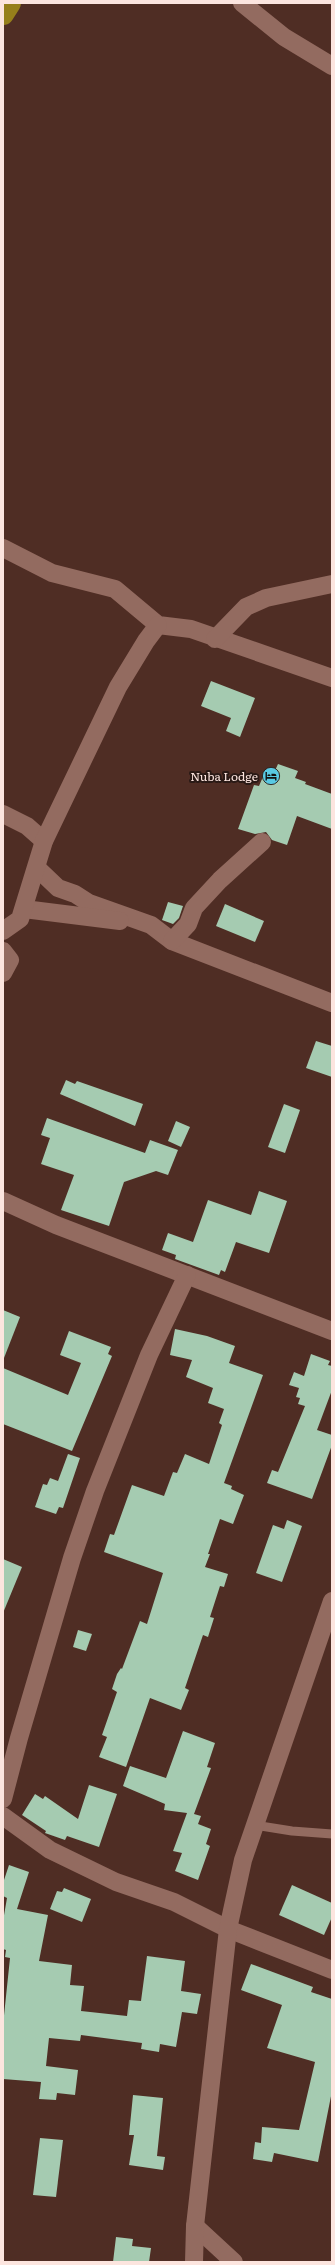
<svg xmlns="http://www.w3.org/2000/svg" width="335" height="2265" font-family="Literata,serif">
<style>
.building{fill:#a5cbb1}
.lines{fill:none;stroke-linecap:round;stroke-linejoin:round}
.lane{stroke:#936b60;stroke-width:9}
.street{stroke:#936b60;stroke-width:18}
.highway{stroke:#967f1b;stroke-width:22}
.labels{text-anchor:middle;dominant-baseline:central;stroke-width:4;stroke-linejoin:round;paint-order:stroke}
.poi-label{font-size:12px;fill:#fce5df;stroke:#2a1a16;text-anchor:end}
</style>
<rect width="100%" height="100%" fill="#4f2d24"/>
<g class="building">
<path d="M211 681 255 698 240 737 226 731 231 718 201 706Z"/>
<path d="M278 764 298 771 295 778 306 782 305 784 332 794V829L297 816 287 845 272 840 266 832 255 834 238 829 254 785 259 786 265 772 273 775Z"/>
<path d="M168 902 183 906 179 918 173 924 162 920Z"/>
<path d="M225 904 264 921 255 942 216 926Z"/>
<path d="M316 1041 332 1046V1077L306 1068Z"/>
<path d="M66 1080 75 1084 77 1081 143 1104 135 1126 60 1094Z"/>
<path d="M284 1104 300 1110 285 1153 268 1147Z"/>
<path d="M47 1118 145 1153 150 1140 178 1150 168 1175 156 1171 124 1182 109 1226 61 1210 74 1175 41 1164 50 1138 41 1135Z"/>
<path d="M176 1121 190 1127 181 1147 168 1141Z"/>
<path d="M259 1191 287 1201 269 1253 236 1242 225 1272 221 1270 219 1275 175 1259 176 1255 162 1250 168 1233 193 1242 208 1200 251 1215Z"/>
<path d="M3 1310 20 1317 4 1358 3 1357Z"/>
<path d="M175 1329 207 1336 235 1346 229 1363 263 1375 224 1483 232 1486 231 1489 244 1495 233 1524 220 1519 208 1554H210L205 1567 228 1574 224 1587 220 1586 210 1617 214 1618 208 1637 203 1635 185 1688 189 1690 181 1710 150 1698 126 1767 99 1757 107 1737 102 1735 117 1692 112 1689 117 1674 121 1668 122 1669 140 1621 147 1624 163 1573 104 1552 110 1534 114 1535 132 1485 164 1496 173 1472 177 1473 185 1454 209 1464 222 1425 219 1423 224 1409 208 1403 213 1388 186 1377 192 1360 170 1355Z"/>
<path d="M69 1331 111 1347 108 1354 112 1356 72 1451 3 1424V1368L68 1395 81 1363 60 1355Z"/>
<path d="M311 1354 330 1361 328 1365 332 1366V1390L317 1430 332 1435V1445L312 1499 267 1483 272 1470 278 1472 305 1406 298 1404 300 1398 296 1397 299 1388 289 1385 294 1372 304 1376Z"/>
<path d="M68 1454 80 1458 63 1508 59 1507 56 1514 35 1507 43 1484 47 1485 50 1478 58 1481Z"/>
<path d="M287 1520 302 1526 282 1582 256 1573 273 1525 284 1529Z"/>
<path d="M3 1559 22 1567 3 1613Z"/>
<path d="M78 1630 92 1634 86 1651 73 1647Z"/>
<path d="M183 1731 215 1743 207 1767 211 1768 194 1814 201 1816 198 1824 211 1829 206 1844 210 1846 198 1880 175 1871 182 1853 173 1851 187 1813 164 1810 165 1804 123 1786 130 1766 166 1778Z"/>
<path d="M89 1785 117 1794 99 1847 67 1836 65 1840 45 1833 46 1831 22 1815 35 1794 43 1799 45 1796 78 1819Z"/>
<path d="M9 1865 29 1872 17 1909 48 1915 39 1961 72 1965 70 1985 84 1986 81 2011 127 2016 129 2000 141 2001 147 1956 185 1961 181 1991 201 1994 197 2014 182 2012 176 2047 160 2044 159 2052 141 2049 142 2043 81 2035 80 2041 49 2038 46 2066 78 2070 75 2095 57 2093 56 2100 39 2099 41 2082 3 2079V2025L10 1958 5 1957 6 1950 3 1949V1921L7 1898 3 1896V1883Z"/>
<path d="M292 1885 332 1903V1917L324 1935 279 1915Z"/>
<path d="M64 1888 91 1899 82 1922 50 1909 57 1891 62 1892Z"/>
<path d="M251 1964 313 1987 311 1992 332 1999V2091L318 2162 274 2153 272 2162 253 2159 255 2142 261 2143 262 2127 299 2130 315 2062 267 2048 282 2005 241 1990Z"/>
<path d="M133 2095 163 2098 157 2156 165 2157 163 2170 129 2165 134 2135H129Z"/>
<path d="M40 2138 63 2140 56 2197 33 2195Z"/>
<path d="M116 2237 133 2239 132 2246 151 2248 149 2262H113Z"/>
</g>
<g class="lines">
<path class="lane" d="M254 1825 292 1831 332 1834"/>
<g class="street">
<path d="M242 3 284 37 332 66"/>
<path d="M3 548 52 573 115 589 158 625 191 629 332 678"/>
<path d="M215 639 246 607 266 598 332 584"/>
<path d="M3 814 27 826 44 841"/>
<path d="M37 868 58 888 75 894 89 903 151 925 172 941 332 1003"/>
<path d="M24 909 120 921"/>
<path d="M3 931 20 919 44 841 118 687 146 641 158 625"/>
<path d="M172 941 188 924 194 908 220 880 262 842"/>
<path d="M3 951 10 960 3 973"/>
<path d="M3 1201 56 1225 332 1331"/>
<path d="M3 1799 19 1738 72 1558 95 1491 149 1355 187 1275"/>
<path d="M3 1816 50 1850 116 1882 174 1902 228 1929 332 1970"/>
<path d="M195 2226 234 2262"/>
<path d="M194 2262 195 2226 228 1929 243 1860 332 1601"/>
</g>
<path class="highway" d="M3 14 10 3"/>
</g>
<defs>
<symbol id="hotel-disc" viewBox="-11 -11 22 22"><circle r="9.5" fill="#58c9e3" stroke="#2a1a16"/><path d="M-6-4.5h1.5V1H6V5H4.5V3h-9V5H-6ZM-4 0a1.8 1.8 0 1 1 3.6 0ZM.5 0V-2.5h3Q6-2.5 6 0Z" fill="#111"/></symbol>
</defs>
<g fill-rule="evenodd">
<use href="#hotel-disc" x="261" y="766" width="20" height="20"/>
</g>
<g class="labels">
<g class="poi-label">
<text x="258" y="776">Nuba Lodge</text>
</g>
</g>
<rect width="335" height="2265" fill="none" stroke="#fce5df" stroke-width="8"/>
</svg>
